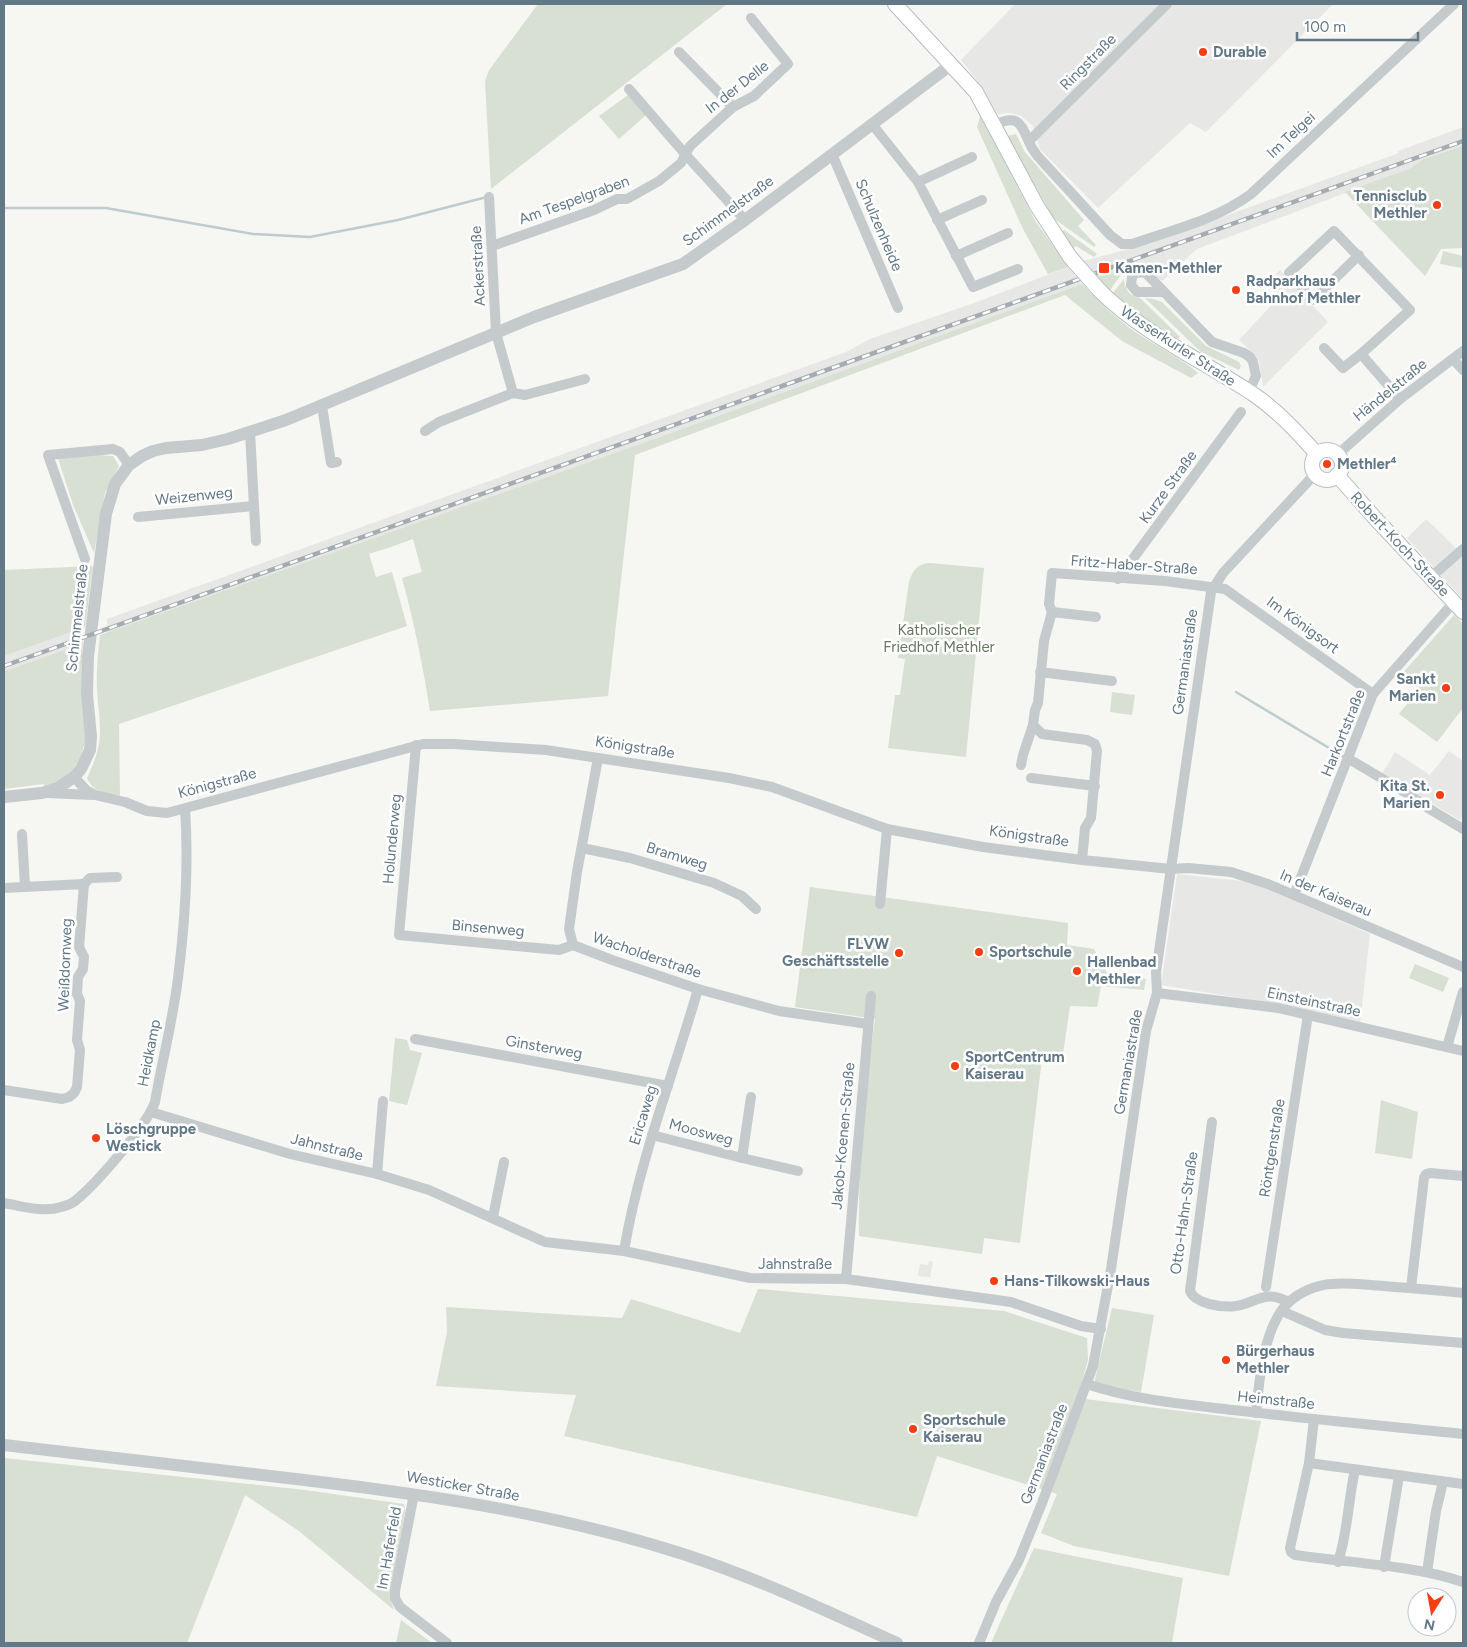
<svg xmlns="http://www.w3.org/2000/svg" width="1467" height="1647" font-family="Figtree,sans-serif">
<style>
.built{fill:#e7e8e6}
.green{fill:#d8dfd3}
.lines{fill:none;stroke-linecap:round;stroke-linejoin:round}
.stream{stroke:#beccd0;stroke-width:2.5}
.secondary-casing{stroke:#b7bdc1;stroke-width:16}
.minor{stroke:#c5cacd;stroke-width:10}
.tertiary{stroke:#c5cacd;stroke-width:12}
.secondary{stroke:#fff;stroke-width:14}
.rail-casing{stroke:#a5acb1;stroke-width:4.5}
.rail{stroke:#fff;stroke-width:2.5;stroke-dasharray:8;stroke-linecap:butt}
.secondary-bridge-casing{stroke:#b7bdc1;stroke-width:16;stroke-linecap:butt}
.secondary-bridge{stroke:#fff;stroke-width:14}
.poi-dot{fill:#f53d14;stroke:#fff;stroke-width:2}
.labels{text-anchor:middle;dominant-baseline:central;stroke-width:5;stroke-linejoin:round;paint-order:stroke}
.poi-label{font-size:15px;font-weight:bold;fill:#627887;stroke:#fff;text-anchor:start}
.street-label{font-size:15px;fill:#627887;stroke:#fff}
.park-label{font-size:15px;fill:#65785e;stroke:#fff}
</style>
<rect width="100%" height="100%" fill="#f6f6f2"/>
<g class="built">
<path d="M1015 4H1333L1206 132 1190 123 1098 208 1040 149 1033 126 1021 116 1011 113 997 114 983 88 961 60Z"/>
<path d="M1463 127V146L1424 159 1409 169 1197 249 1162 281 1141 264 1098 278 1083 261 1148 244 1399 153 1398 151Z"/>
<path d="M1068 267 1082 284 671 433 107 633V619L846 352 870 339 974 303Z"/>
<path d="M1280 270 1328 322 1263 387 1259 361 1250 350 1239 340 1278 298 1266 284Z"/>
<path d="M1426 519 1463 555V599L1407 538Z"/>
<path d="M79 629 78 643 62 651 4 671V656Z"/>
<path d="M1449 751 1463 761V815L1460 820 1382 774 1395 752 1430 775Z"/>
<path d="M1177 874 1242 881 1264 887 1370 934 1360 1024 1259 1001 1161 985Z"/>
<path d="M929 1261 933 1262 930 1277 918 1276 920 1264 928 1265Z"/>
</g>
<g class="green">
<path d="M538 4H727L491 189 485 81 489 70Z"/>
<path d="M628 95 646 115 619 139 599 116Z"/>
<path d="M980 116 1036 222 1068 267 1048 274 1023 229 977 127Z"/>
<path d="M1016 134 1025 152 1084 220 1078 226 1096 245 1094 247 1053 218 1008 136Z"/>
<path d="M1463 146V248L1441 249 1425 276 1345 192 1409 169 1424 159Z"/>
<path d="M1064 230 1097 254 1094 257 1076 246 1073 248 1062 231Z"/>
<path d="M1443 251 1463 256 1462 268 1440 264Z"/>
<path d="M1118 271 1121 275 1110 290 1098 278Z"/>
<path d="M1124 279C1125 290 1129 296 1140 298L1180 337 1178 339 1145 319 1113 293Z"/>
<path d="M1082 284C1099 301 1116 319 1137 333 1157 347 1180 357 1198 373L1191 378 1122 341 1065 295 635 455 608 696 430 711C423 666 414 622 402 578L422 572 413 539 388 548 369 554 376 577 392 572 407 626 119 724 120 796C104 792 95 794 87 778 105 740 100 731 97 690 96 672 98 654 100 635L671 433Z"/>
<path d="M1145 298 1154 299 1162 302 1206 346 1239 362 1241 366 1239 370 1201 352Z"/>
<path d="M96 455 113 456 119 466 105 493 94 553 73 505 58 458Z"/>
<path d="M930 563 984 568 966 757 888 748 895 695H900L905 659 898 658 909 582C913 570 917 564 930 563Z"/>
<path d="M93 566 85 627 4 656V570Z"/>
<path d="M1454 615 1463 624V708L1437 742 1399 714 1419 689 1401 675Z"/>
<path d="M83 641C82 659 81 677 82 696 82 707 86 719 86 730 85 758 72 778 46 787L43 784 4 789V671L62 651Z"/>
<path d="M1112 692 1135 695 1132 715 1110 712Z"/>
<path d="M810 887 1068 923 1067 945 1094 949 1107 973 1146 979 1144 990 1101 986 1097 1007 1070 1006 1062 1061 1042 1059 1020 1243 984 1238 982 1254 859 1236C858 1164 865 1090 875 1019L795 1007Z"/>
<path d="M1415 964 1449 978 1443 992 1409 978Z"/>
<path d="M395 1038 407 1040 410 1050 422 1053 407 1105 389 1101Z"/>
<path d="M1381 1100 1418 1112 1412 1159 1375 1153Z"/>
<path d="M758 1289 1004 1311 1087 1338 1088 1360 1077 1398 1261 1421 1229 1576 1074 1546 1041 1533 1057 1494 937 1456 917 1517 564 1436 576 1395 436 1386 447 1332 446 1307 622 1318 631 1299 740 1333Z"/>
<path d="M1112 1308 1154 1315 1141 1392 1101 1386 1096 1383 1095 1379Z"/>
<path d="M4 1458 305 1490 404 1504 405 1511 390 1598 394 1610 299 1531 245 1495 187 1643H4Z"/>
<path d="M1034 1548 1183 1578 1172 1643H991Z"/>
<path d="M401 1620 432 1643H396Z"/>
</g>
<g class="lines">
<g class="stream">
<path d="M4 208H106L253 234 310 237 398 220 483 198"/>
<path d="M1236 692 1344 757"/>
</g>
<defs>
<g id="secondary">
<path d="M895 4 976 92 1037 206 1070 257"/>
<path d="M1100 291C1146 336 1204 361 1256 396 1279 412 1298 433 1317 454"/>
<circle cx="1327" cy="465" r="15"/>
<path d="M1337 475 1374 517 1463 612"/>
</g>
</defs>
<use href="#secondary" class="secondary-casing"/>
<g class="minor">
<path d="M679 52 733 107"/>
<path d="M629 89 686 155 745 220"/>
<path d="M872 124 918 182 973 287 1018 269"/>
<path d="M994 125C1022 112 1021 127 1032 148 1035 153 1038 157 1042 161L1110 235 1122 244H1132C1172 230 1216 220 1251 194L1454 4"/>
<path d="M1029 141 1167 4"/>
<path d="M832 154 898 308"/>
<path d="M918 182 972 157"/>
<path d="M937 220 982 200"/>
<path d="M492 246 594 210 617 199H627L659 181 681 163 690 146 733 107 754 96 788 64 751 18"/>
<path d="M1359 255 1313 300 1289 273 1334 231 1410 310 1361 354 1400 399"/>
<path d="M956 256 1008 233"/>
<path d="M1163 292H1137L1131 285 1132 277 1136 272 1146 273 1212 342 1244 353 1250 357 1253 362 1256 376 1249 391"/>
<path d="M1324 348 1343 368 1361 354"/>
<path d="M1453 359 1463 370"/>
<path d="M513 393 525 395 585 379"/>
<path d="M322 406 331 463 337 462"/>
<path d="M425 431 439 422 513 393 496 333 489 197"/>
<path d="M1337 455 1400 399 1463 351"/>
<path d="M254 506 256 541"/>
<path d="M138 517 254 506 250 432"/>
<path d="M85 559 48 455 113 449 120 452 129 465"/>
<path d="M1431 577 1463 549"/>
<path d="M1118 579 1241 412"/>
<path d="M1052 612 1096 617"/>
<path d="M1040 672 1112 681"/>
<path d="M416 745 399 935 559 950 573 945"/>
<path d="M598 758 577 872 569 929 573 945 612 960 698 989 779 1011 868 1024"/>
<path d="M1349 759 1408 794 1428 808 1463 829"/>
<path d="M1021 765 1023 755 1033 725"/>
<path d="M74 777 86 790 95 795 125 802 147 811 167 813 423 744H454L546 750 729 778 772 787 887 829 983 847 1082 860 1171 869 1188 868 1231 872 1268 884 1463 967"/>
<path d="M1031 778 1095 786"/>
<path d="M48 793 93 795"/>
<path d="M22 834 25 886"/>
<path d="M582 848 630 858 714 883 742 896 756 909"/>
<path d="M1082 860 1085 828 1091 818 1097 751 1095 744 1087 740 1042 734 1033 725 1035 710 1038 703 1044 641 1052 612 1049 604 1052 573 1165 581 1225 589 1373 694"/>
<path d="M84 884 90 878 117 877"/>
<path d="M4 888 84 884 79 947 84 957 83 969 78 977 77 994 80 1001 77 1040 80 1050 77 1087 74 1093 69 1097 62 1099 4 1090"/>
<path d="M1294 895 1373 694 1454 602"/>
<path d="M880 904 887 829"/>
<path d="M1157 993 1278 1008 1463 1051"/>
<path d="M415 1039 668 1086"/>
<path d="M1447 1047 1463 992"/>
<path d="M151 1112 290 1154 377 1174 429 1190 545 1242 624 1251 750 1278 846 1279 1011 1302 1081 1326 1101 1329"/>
<path d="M1212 1122 1190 1291C1195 1304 1223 1308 1236 1306 1246 1305 1256 1298 1266 1297 1274 1295 1282 1299 1289 1302"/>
<path d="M652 1135 742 1158 798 1171"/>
<path d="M742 1158 751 1097"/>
<path d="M377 1174 383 1101"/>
<path d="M4 1203C22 1206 43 1213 61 1207 66 1206 71 1204 75 1201 96 1184 146 1127 155 1102 162 1061 173 1020 178 978 185 922 189 865 185 809"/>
<path d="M493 1217 504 1162"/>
<path d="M624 1251C639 1161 673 1076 698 989"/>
<path d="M846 1279 871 996"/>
<path d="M1266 1287 1308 1015"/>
<path d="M1411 1288 1424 1178 1426 1174 1430 1173 1463 1176"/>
<path d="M1282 1311 1325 1330 1343 1333 1463 1343"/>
<path d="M1087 1384C1134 1400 1183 1404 1233 1410 1309 1419 1386 1426 1463 1434"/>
<path d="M1256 1413C1259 1380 1264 1325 1289 1302 1300 1292 1316 1285 1331 1284 1348 1282 1366 1285 1384 1286 1410 1288 1437 1290 1463 1293"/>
<path d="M1314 1419 1309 1463 1290 1548 1291 1552 1295 1555C1349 1563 1413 1565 1463 1582"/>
<path d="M1309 1463 1463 1484"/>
<path d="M414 1494 395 1591V1598L400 1607 447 1643"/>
<path d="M1338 1562C1348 1532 1348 1500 1355 1470"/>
<path d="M1384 1567 1399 1476"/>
<path d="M1427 1572 1436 1511 1443 1482"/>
<path d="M979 1643 996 1602 1019 1560 1042 1503 1093 1366 1111 1269 1146 1031 1157 993 1156 972 1211 592 1223 573 1315 474"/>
</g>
<g class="tertiary">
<path d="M4 797 42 793 58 788 74 777 81 769 90 750 91 737 87 694 88 656 106 514 115 484 129 465 142 456 153 451 166 448 202 445 228 439 286 420 534 317 683 264 745 220 952 64"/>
<path d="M4 1445C93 1455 182 1465 270 1476 410 1492 549 1511 683 1554 757 1578 827 1611 897 1643"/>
</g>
<use href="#secondary" class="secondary"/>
<defs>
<path id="rail" d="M4 666 1463 141"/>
</defs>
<use href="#rail" class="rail-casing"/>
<use href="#rail" class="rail"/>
<defs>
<path id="secondary-bridge" d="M1070 257 1100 291"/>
</defs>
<use href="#secondary-bridge" class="secondary-bridge-casing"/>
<use href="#secondary-bridge" class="secondary-bridge"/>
</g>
<g class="poi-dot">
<circle cx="1203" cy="52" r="5"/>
<circle cx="1437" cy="205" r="5"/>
<rect x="1098" y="262" width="12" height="12" rx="2.5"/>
<circle cx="1236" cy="290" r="5"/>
<circle cx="1327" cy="464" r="5"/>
<circle cx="1446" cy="688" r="5"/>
<circle cx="1440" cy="795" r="5"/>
<circle cx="979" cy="952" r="5"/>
<circle cx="899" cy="953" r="5"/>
<circle cx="1077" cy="971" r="5"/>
<circle cx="955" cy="1066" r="5"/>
<circle cx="96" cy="1138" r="5"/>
<circle cx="994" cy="1281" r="5"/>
<circle cx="1226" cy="1360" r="5"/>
<circle cx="913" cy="1429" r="5"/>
</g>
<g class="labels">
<g class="poi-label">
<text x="1213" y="52">Durable</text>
<text x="1427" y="196" text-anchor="end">Tennisclub<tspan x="1427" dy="17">Methler</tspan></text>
<text x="1115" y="268">Kamen-Methler</text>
<text x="1246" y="281">Radparkhaus<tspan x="1246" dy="17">Bahnhof Methler</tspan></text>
<text x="1337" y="464">Methler⁴</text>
<text x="1436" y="679" text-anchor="end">Sankt<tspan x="1436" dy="17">Marien</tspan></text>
<text x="1430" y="786" text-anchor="end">Kita St.<tspan x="1430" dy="17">Marien</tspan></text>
<text x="889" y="944" text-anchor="end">FLVW<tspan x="889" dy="17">Geschäftsstelle</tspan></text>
<text x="989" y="952">Sportschule</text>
<text x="1087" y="962">Hallenbad<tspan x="1087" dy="17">Methler</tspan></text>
<text x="965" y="1057">SportCentrum<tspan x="965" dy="17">Kaiserau</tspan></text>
<text x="106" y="1129">Löschgruppe<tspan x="106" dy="17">Westick</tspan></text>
<text x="1004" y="1281">Hans-Tilkowski-Haus</text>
<text x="1236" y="1351">Bürgerhaus<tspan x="1236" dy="17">Methler</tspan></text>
<text x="923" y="1420">Sportschule<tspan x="923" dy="17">Kaiserau</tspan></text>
</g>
<g class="street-label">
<text transform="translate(1088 62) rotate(-45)">Ringstraße</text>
<text transform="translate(737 87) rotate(-38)">In der Delle</text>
<text transform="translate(1291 135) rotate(-43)">Im Telgei</text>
<text transform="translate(574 200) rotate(-20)">Am Tespelgraben</text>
<text transform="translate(728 211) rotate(-36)">Schimmelstraße</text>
<text transform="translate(879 225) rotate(67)">Schulzenheide</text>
<text transform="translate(478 266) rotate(-93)">Ackerstraße</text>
<text transform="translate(1178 346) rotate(33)">Wasserkurler Straße</text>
<text transform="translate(1390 390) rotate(-39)">Händelstraße</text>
<text transform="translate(1168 487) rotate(-54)">Kurze Straße</text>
<text transform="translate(194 496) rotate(-6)">Weizenweg</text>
<text transform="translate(1400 544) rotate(47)">Robert-Koch-Straße</text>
<text transform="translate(1134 565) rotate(4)">Fritz-Haber-Straße</text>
<text transform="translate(77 618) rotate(-84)">Schimmelstraße</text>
<text transform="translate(1303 625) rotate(36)">Im Königsort</text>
<text transform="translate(1185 662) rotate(-82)">Germaniastraße</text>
<text transform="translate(1343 733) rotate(-68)">Harkortstraße</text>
<text transform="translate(635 747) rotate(9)">Königstraße</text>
<text transform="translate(217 783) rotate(-15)">Königstraße</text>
<text transform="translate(1029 836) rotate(8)">Königstraße</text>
<text transform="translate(392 839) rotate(-85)">Holunderweg</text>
<text transform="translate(677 856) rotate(17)">Bramweg</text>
<text transform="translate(1326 893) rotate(23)">In der Kaiserau</text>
<text transform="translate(488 928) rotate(5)">Binsenweg</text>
<text transform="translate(647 955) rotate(19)">Wacholderstraße</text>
<text transform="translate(65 965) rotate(-88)">Weißdornweg</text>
<text transform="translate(1314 1002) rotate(12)">Einsteinstraße</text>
<text transform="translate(544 1047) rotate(10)">Ginsterweg</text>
<text transform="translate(149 1053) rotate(-79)">Heidkamp</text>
<text transform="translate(1128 1062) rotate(-80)">Germaniastraße</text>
<text transform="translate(643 1115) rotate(-73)">Ericaweg</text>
<text transform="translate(701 1132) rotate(15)">Moosweg</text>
<text transform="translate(843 1136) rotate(-85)">Jakob-Koenen-Straße</text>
<text transform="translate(327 1147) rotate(14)">Jahnstraße</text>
<text transform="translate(1272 1148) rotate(-81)">Röntgenstraße</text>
<text transform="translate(1184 1213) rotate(-82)">Otto-Hahn-Straße</text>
<text x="795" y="1264">Jahnstraße</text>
<text transform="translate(1276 1400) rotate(6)">Heimstraße</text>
<text transform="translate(1044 1454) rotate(-69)">Germaniastraße</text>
<text transform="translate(463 1486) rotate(10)">Westicker Straße</text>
<text transform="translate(389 1548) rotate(-80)">Im Haferfeld</text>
</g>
<g class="park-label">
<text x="939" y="630">Katholischer<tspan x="939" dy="17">Friedhof Methler</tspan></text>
</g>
</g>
<rect width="1467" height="1647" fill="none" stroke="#627887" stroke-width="10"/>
<g transform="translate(1432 1612) rotate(191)"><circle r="24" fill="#ffffff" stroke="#c0c9cf"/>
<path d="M0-4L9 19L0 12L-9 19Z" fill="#f53d14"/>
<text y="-8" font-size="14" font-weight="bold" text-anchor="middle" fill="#627887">N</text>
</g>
<path d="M1297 32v8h121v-8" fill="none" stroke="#627887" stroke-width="2.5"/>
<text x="1304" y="32" font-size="15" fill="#627887" stroke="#ffffff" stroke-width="4" paint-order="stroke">100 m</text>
</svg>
